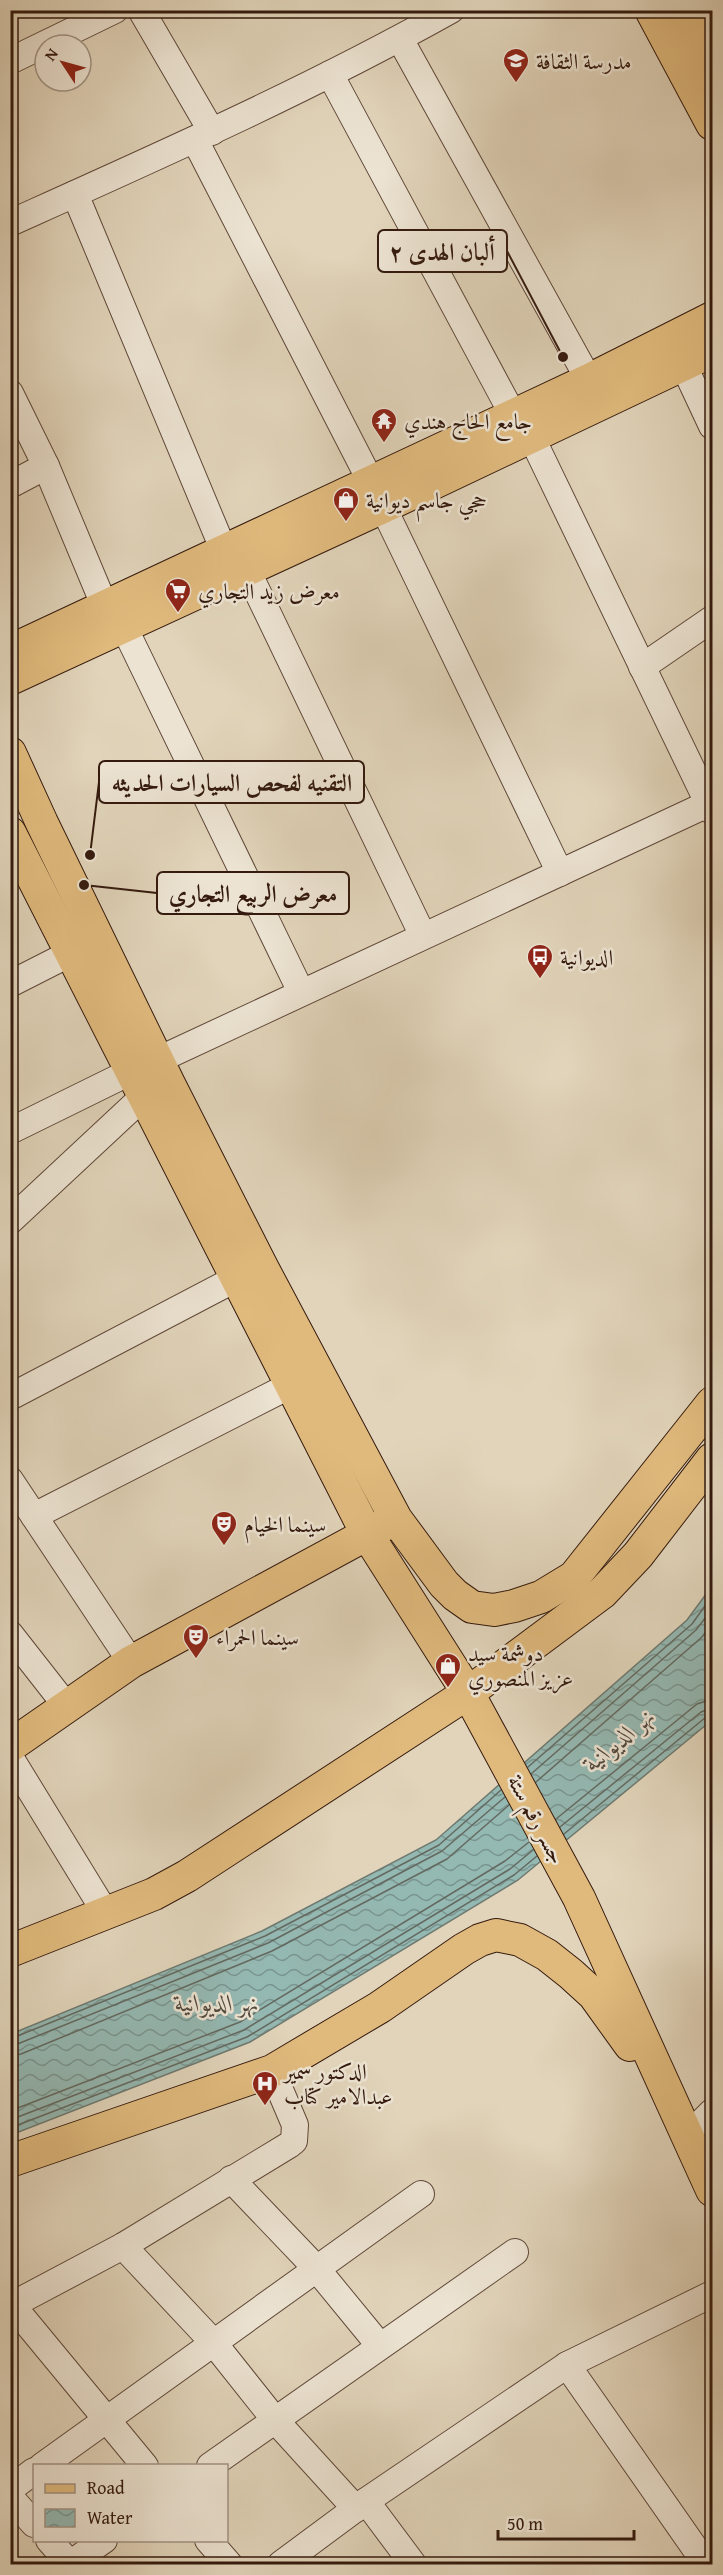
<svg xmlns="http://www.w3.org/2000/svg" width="723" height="2575" font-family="'Gentium Book Plus',Amiri,serif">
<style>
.water{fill:url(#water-waves);stroke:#6e7970;stroke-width:1.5}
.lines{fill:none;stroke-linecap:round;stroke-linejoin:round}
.shore{stroke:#646960;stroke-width:1.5}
.minor-casing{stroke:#5f4839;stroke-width:28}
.major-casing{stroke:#341a0e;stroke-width:34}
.minor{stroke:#ece3d2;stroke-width:26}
.major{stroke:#e0ba7d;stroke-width:32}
.labels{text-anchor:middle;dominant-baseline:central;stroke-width:5;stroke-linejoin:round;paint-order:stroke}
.poi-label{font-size:22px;fill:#341a0e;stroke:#ece3d2;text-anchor:start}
.street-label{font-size:22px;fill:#341a0e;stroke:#ece3d2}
.water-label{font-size:24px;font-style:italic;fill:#51493f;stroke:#ece3d2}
.leader{fill:none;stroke:#341a0e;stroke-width:2}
.callout-dot{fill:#341a0e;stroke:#ece3d2;stroke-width:2}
.callout{fill:#ece3d2;stroke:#341a0e;stroke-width:2}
.callout-label{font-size:24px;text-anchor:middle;font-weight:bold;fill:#341a0e}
</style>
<defs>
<pattern id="water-waves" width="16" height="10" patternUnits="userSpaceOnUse" patternTransform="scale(1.5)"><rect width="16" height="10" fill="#94b8b2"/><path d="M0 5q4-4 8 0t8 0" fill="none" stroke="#7a958f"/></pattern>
</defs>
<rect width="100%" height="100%" fill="#e1d4ba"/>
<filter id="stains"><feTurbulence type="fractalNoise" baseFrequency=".00333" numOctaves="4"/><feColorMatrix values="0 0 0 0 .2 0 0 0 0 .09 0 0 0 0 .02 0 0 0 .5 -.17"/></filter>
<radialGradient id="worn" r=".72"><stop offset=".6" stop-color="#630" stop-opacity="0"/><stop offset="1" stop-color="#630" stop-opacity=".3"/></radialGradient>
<path class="water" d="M712 1586V1720L518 1880 250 2042 11 2135V2034L262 1931 436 1840 687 1620Z"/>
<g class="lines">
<g class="shore">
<path d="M528 1767 692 1624 712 1596"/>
<path d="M531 1774 696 1630 712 1609"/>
<path d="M536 1782 702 1637 712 1624"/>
<path d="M556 1819 697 1704 712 1699"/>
<path d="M560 1827 701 1712 712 1708"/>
<path d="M564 1834 706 1717 712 1716"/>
<path d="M10 2039 265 1936 439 1845 501 1790"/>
<path d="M10 2047 268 1943 442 1851 505 1797"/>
<path d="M10 2056 21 2054 272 1951 447 1859 509 1805"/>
<path d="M10 2111 240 2022 505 1861 529 1842"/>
<path d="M10 2120 244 2030 510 1869 533 1850"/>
<path d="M10 2128 247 2037 514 1875 537 1856"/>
</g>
<defs>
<g id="minor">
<path d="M141 10 212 132"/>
<path d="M400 39 589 380"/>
<path d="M10 61 115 10"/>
<path d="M330 74 513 415"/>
<path d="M195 140 371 482"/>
<path d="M75 194 224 551"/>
<path d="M10 223C159 156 308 90 451 10"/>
<path d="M683 364 712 426"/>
<path d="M10 393 46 466 105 607"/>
<path d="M531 436 712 811"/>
<path d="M10 485 46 466"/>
<path d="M383 507 560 873"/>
<path d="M247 570 423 936"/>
<path d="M124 627 301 992"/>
<path d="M642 667 712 619"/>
<path d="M10 984 71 953"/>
<path d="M158 1060 712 802"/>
<path d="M10 1131 132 1071"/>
<path d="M10 1221 144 1096"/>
<path d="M10 1397 237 1278"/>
<path d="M10 1480 131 1662"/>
<path d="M34 1516 291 1385"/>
<path d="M10 1634 68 1708"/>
<path d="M10 1757 105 1912"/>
<path d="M702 2122 712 2112"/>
<path d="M231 2179 316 2268 380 2346"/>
<path d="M123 2246 213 2342 275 2420 356 2509"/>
<path d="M12 2305 145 2466"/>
<path d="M10 2306 123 2246 289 2145 294 2141 295 2125 272 2071"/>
<path d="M567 2365 706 2564"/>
<path d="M42 2466 421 2194"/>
<path d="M210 2466 515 2252"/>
<path d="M10 2489 34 2471"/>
<path d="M10 2497 34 2524"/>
<path d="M366 2501 413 2564"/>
<path d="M49 2540 70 2564"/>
<path d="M208 2540 229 2564"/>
<path d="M70 2564 104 2540"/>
<path d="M281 2564 366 2501 567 2365 712 2294"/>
</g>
<g id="major">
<path d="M651 10 712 124"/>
<path d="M682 10 712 67"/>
<path d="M10 651 589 380 712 318"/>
<path d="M10 679 383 507 712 351"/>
<path d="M10 753 42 823 169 1084 263 1269 396 1519 444 1584 455 1595 472 1607 494 1610 514 1606 541 1597 574 1577 712 1403"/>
<path d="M10 833 367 1534 468 1693 579 1898 712 2190"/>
<path d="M10 1746 131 1662 384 1525"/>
<path d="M10 1951 154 1894 187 1876 468 1693 602 1593 638 1555 712 1459"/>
<path d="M10 2161 272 2071 380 2007 464 1949 480 1940 496 1935 520 1940 547 1955 571 1974 594 1995 630 2045"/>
</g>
</defs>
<use href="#minor" class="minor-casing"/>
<use href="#major" class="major-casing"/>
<use href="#minor" class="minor"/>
<use href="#major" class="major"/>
</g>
<defs>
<symbol id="school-pin" viewBox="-11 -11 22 30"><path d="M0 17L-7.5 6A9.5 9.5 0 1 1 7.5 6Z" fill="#8f2418" stroke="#ece3d2"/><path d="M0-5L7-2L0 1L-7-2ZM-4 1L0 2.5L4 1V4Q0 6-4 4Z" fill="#fff"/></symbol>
<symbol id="temple-pin" viewBox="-11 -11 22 30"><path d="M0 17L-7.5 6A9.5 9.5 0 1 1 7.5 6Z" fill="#8f2418" stroke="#ece3d2"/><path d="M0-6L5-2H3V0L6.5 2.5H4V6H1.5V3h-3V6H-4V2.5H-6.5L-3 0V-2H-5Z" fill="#fff"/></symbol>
<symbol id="shop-pin" viewBox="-11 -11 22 30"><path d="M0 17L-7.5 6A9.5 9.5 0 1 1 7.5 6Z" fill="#8f2418" stroke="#ece3d2"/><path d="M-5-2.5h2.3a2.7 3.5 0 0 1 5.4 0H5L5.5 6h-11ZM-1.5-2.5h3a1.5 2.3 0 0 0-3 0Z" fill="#fff"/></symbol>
<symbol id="supermarket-pin" viewBox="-11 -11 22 30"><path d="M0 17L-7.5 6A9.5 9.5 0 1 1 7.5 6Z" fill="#8f2418" stroke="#ece3d2"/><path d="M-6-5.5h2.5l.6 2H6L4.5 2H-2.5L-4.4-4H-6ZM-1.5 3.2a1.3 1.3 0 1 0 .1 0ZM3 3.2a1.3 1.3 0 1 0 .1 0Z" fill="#fff"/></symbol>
<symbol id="bus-pin" viewBox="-11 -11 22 30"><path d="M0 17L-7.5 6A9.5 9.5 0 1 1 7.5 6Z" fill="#8f2418" stroke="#ece3d2"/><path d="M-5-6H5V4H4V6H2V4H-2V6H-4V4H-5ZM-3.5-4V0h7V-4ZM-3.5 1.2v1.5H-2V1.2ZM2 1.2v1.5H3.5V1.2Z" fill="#fff"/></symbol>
<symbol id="theatre-pin" viewBox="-11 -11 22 30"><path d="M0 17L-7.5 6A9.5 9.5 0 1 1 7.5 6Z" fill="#8f2418" stroke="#ece3d2"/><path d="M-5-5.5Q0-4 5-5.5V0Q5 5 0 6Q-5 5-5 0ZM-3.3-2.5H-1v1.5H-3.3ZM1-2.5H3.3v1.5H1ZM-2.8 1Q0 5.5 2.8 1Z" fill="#fff"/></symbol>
<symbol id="hospital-pin" viewBox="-11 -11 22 30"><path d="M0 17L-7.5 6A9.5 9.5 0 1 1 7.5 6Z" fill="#8f2418" stroke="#ece3d2"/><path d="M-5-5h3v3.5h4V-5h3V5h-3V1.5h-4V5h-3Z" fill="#fff"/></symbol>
</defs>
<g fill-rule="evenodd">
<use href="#school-pin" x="501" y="46" width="30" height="40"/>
<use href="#temple-pin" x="369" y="406" width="30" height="40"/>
<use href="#shop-pin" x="331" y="485" width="30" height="40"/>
<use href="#supermarket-pin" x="163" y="576" width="30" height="40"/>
<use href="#bus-pin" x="525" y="942" width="30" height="40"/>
<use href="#theatre-pin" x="209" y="1509" width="30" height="40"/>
<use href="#theatre-pin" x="181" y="1622" width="30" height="40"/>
<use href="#shop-pin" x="433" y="1651" width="30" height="40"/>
<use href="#hospital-pin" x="250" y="2069" width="30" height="40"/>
</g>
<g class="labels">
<g class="poi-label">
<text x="536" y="61">مدرسة الثقافة</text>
<text x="404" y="421">جامع الحاج هندي</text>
<text x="366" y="500">حجي جاسم ديوانية</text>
<text x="198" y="591">معرض زيد التجاري</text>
<text x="560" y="957">الديوانية</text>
<text x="244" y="1524">سينما الخيام</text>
<text x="216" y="1637">سينما الحمراء</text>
<text x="468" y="1653">دوشمة سيد<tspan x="468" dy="25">عزيز المنصوري</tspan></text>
<text x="284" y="2071">الدكتور سمير<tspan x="284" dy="25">عبدالامير كتاب</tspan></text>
</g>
<g class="street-label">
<text transform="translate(537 1819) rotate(62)">جسر رقم ستة</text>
</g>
<g class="water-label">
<text transform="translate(619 1739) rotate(-40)">نهر الديوانية</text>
<text x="217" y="2002">نهر الديوانية</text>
</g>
</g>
<path class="leader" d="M563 357L507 251M90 855L99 782M84 885L157 893"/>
<g class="callout-dot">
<circle cx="563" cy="357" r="6"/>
<circle cx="90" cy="855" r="6"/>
<circle cx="84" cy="885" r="6"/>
</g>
<g class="callout">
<rect x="378" y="230" width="129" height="42" rx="6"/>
<rect x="99" y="761" width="265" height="42" rx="6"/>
<rect x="157" y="872" width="192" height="42" rx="6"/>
</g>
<g class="callout-label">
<text x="442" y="260">ألبان الهدى ٢</text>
<text x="232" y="791">التقنيه لفحص السيارات الحديثه</text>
<text x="253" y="902">معرض الربيع التجاري</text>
</g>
<rect width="723" height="2575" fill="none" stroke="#e1d4ba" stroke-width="36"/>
<rect x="12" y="12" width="699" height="2551" fill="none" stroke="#341a0e" stroke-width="3"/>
<rect x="18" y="18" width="687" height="2539" fill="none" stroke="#341a0e" stroke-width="1.5"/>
<rect x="33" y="2464" width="195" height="78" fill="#ece3d2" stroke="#a29384" stroke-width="1.5"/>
<rect x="45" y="2484" width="30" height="9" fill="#e0ba7d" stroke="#a29384" stroke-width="1.5"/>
<text x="87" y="2494" font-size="18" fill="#341a0e">Road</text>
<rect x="45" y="2509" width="30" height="18" fill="url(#water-waves)" stroke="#a29384" stroke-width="1.5"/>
<text x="87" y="2524" font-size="18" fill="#341a0e">Water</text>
<g transform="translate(63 63) rotate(306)"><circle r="28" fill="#ece3d2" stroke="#a29384" stroke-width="1.5"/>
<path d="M0-4.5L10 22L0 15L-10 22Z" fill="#8f2418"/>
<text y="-9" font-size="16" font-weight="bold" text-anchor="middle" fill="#341a0e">N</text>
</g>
<path d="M498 2530v9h136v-9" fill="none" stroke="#341a0e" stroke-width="3"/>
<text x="507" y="2530" font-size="18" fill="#341a0e" stroke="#ece3d2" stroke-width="4.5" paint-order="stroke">50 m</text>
<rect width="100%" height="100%" filter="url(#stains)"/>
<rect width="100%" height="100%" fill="url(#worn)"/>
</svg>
